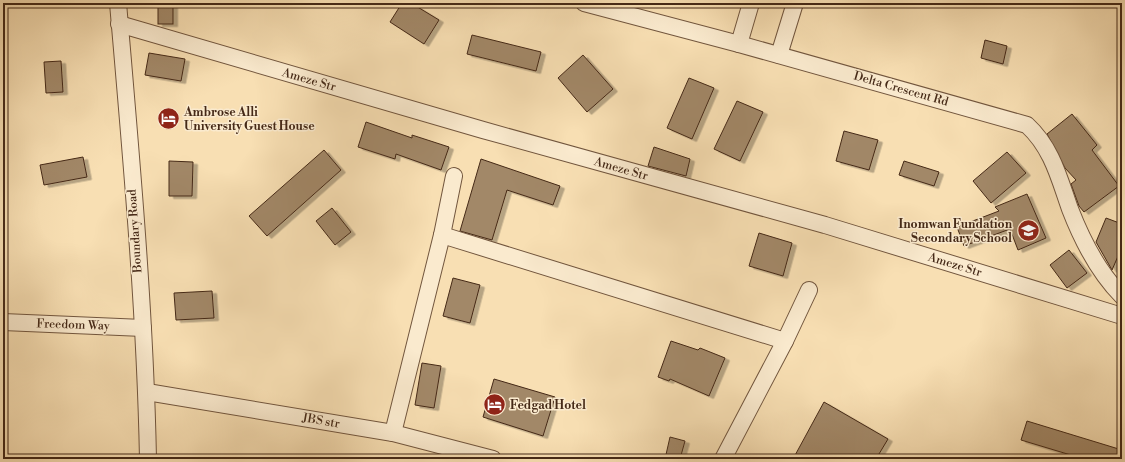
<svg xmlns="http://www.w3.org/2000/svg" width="1125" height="462" font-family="'Libre Bodoni',serif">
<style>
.building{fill:#a28868;stroke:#452917;filter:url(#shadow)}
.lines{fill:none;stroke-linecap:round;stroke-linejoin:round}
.minor-casing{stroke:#72563e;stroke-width:18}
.minor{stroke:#faeace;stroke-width:16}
.labels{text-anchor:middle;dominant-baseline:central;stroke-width:3;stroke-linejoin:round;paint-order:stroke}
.street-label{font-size:12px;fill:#452917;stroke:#faeace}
.poi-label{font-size:12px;font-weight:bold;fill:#452917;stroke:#faeace;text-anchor:start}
</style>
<defs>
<filter id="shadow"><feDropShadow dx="4.5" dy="2.5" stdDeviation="0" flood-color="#0004"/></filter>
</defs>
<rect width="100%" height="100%" fill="#f8dfb3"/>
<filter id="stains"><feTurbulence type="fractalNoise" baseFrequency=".005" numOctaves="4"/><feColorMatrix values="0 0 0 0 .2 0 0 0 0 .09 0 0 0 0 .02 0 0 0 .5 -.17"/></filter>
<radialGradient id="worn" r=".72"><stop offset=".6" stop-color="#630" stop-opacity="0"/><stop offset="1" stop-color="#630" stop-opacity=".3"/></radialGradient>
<g class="building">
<rect x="158" y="3" width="15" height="21"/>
<path d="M402 3H411L439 20 424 44 390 22Z"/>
<path d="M472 35 541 52 536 71 467 54Z"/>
<path d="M985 40 1007 46 1003 64 981 58Z"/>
<path d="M149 53 185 59 181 81 145 75Z"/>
<path d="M583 55 613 89 587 112 558 78Z"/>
<path d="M61 61 63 92 46 93 44 62Z"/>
<path d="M689 78 714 88 692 139 667 128Z"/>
<path d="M737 101 763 112 740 161 714 149Z"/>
<path d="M1072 114 1097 145 1092 150 1119 186 1084 212 1079 206 1071 184 1076 180 1065 168 1047 134Z"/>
<path d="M366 122 412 138V135L449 147 441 170 396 154 395 159 358 147Z"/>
<path d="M844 131 878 140 869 170 836 161Z"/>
<path d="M654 147 690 159 686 176 648 166Z"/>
<path d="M324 150 341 170 267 236 249 216Z"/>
<path d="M1007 152 1026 173 991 203 973 181Z"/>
<path d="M83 157 87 177 44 185 40 165Z"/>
<path d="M481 159 560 186 553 205 507 190 492 240 460 231Z"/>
<path d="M169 161 193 162 192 196H169Z"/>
<path d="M904 161 939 172 934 186 899 175Z"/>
<path d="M1027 194 1046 238 1018 250 1010 229 964 246 957 227 999 211 995 207Z"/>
<path d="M332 208 351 232 335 245 316 221Z"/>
<path d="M1106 218 1122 224V247L1112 270 1096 242Z"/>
<path d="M759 233 792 243 783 276 749 266Z"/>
<path d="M1069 250 1087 273 1067 288 1050 265Z"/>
<path d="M453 278 480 285 470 323 443 316Z"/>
<path d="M212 291 214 318 176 320 174 293Z"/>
<path d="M671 341 698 350 700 348 725 358 709 396 670 379 669 381 658 377Z"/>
<path d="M422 363 441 366 434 408 415 405Z"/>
<path d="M494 379 555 397 543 436 483 417Z"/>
<path d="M824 402 888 439 876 459H793Z"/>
<path d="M1027 421 1122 450V459H1084L1021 440Z"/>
<path d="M670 437 685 441 680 459H665Z"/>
</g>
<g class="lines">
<defs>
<g id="minor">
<path d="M118 3C131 155 145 307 148 459"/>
<path d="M584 3 739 44 1027 125C1052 148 1059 178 1070 209 1082 240 1099 273 1122 296"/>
<path d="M119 24 483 130 825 225 1122 316"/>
<path d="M739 44 751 3"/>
<path d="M779 55 795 3"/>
<path d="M442 235 785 341"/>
<path d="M3 322 143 328"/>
<path d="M147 392 393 433 493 459"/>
<path d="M393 433 442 235 454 176"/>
<path d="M723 459 785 341 809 290"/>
</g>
</defs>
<use href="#minor" class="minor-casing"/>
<use href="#minor" class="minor"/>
</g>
<defs>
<symbol id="hotel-disc" viewBox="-11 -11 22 22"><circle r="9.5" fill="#8f2418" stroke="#faeace"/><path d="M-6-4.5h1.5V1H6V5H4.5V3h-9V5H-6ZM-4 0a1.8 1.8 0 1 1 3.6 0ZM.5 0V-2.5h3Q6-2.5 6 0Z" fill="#fff"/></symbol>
<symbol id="school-disc" viewBox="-11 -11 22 22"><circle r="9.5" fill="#8f2418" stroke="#faeace"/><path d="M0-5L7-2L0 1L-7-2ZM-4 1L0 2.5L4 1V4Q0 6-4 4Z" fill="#fff"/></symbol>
</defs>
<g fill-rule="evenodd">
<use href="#hotel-disc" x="156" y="106" width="25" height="25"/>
<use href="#school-disc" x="1016" y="218" width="25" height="25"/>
<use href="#hotel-disc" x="482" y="392" width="25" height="25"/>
</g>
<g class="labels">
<g class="street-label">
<text transform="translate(309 80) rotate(16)">Ameze Str</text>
<text transform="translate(901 89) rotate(16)">Delta Crescent Rd</text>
<text transform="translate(621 169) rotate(16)">Ameze Str</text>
<text transform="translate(135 231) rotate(-94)">Boundary Road</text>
<text transform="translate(955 265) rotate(17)">Ameze Str</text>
<text transform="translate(73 325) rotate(2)">Freedom Way</text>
<text transform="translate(321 421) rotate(10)">JBS str</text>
</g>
<g class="poi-label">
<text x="184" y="112">Ambrose Alli<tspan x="184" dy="14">University Guest House</tspan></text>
<text x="1012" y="224" text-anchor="end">Inomwan Fundation<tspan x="1012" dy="14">Secondary School</tspan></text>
<text x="510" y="405">Fedgad Hotel</text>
</g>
</g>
<rect width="1125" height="462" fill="none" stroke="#f8dfb3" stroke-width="16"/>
<rect x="4" y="4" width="1117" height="454" fill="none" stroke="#452917" stroke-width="2"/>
<rect x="8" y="8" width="1109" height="446" fill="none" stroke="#452917"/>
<rect width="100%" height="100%" filter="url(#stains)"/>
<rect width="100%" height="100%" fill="url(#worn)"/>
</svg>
